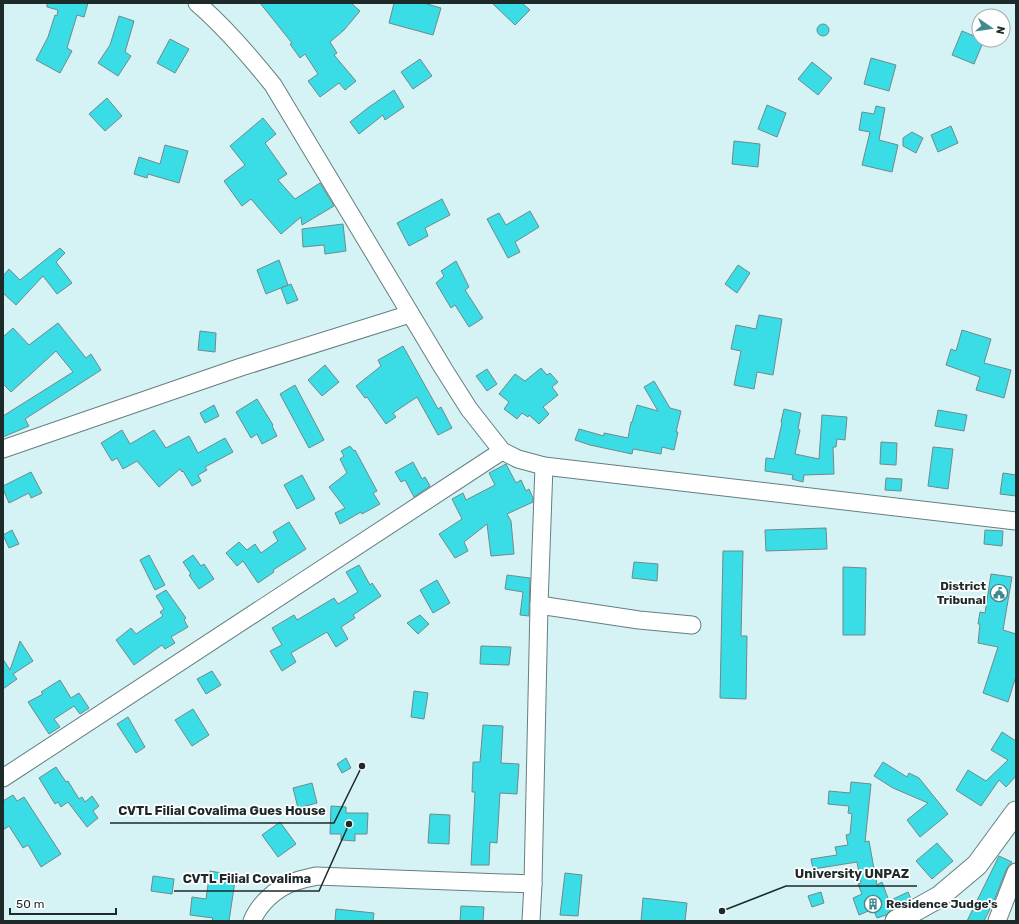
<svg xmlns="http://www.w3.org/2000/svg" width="1019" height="924" font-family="Rubik,sans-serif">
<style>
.building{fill:#3adde6;stroke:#6f8a8b}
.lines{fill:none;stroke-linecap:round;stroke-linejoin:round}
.minor-casing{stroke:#647f81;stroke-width:19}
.major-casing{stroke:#647f81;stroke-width:23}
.minor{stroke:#fff;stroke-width:17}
.major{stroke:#fff;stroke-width:21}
.labels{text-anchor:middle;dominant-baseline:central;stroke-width:3.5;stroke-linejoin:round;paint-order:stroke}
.poi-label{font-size:12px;font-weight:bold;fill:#1e292a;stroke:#fff;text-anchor:end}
.leader{fill:none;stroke:#1e292a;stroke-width:1.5}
.callout-dot{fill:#1e292a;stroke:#fff;stroke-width:1.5}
.callout-label{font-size:13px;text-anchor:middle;font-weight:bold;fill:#1e292a;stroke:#fff;stroke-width:3.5;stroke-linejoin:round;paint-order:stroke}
</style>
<rect width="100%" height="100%" fill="#d5f2f4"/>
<g class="building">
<path d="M47 3H88L84 17 77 15 67 48 72 51 60 73 36 60 48 37 55 15 57 16 58 10 47 7Z"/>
<path d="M260 3H351L360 11 344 30 330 42 337 53 334 55 356 81 345 90 339 83 320 97 308 81 318 74 305 54 300 58 290 44 292 43Z"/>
<path d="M394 3H424L441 8 433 35 389 23Z"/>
<path d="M492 3H522L530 10 515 25Z"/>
<path d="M119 16 134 21 125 52 131 56 118 76 98 63 110 45Z"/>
<circle cx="823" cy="30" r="6"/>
<path d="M962 31 979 38V40H984L974 64 952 55Z"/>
<path d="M170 39 189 49 175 73 157 63Z"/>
<path d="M871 58 896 65 889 91 864 84Z"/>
<path d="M420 59 432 76 413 89 401 72Z"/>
<path d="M812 62 832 78 818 95 798 79Z"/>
<path d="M394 90 404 107 385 120 383 115 359 134 350 122 369 107Z"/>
<path d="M107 98 122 116 105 131 89 114Z"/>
<path d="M767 105 786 113 777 137 758 129Z"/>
<path d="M876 106 885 108 879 140 898 145 892 172 862 165 870 132 859 130 862 112 874 114Z"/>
<path d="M263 118 276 134 265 143 287 174 278 180 295 199 320 183 334 206 302 225 301 217 281 234 251 199 242 206 224 181 245 165 230 146Z"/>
<path d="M951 126 958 143 938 152 931 135Z"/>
<path d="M912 132 923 138 916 153 903 146V138Z"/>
<path d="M734 141 760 144 758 167 732 164Z"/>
<path d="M165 145 188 151 179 183 148 174 147 178 134 174 139 157 160 164Z"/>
<path d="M442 199 450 215 425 228 428 236 409 246 397 223Z"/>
<path d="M530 211 539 227 515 242 520 252 508 258 487 219 499 213 506 225Z"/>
<path d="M343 224 346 251 325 254 324 245 303 247 302 229Z"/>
<path d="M60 248 65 253 56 262 72 283 57 294 43 276 16 305 3 293V276L9 269 20 280Z"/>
<path d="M279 260 288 285 266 294 257 270Z"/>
<path d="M456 261 469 287 465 290 483 318 469 327 455 305 451 308 436 283 444 276 441 271Z"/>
<path d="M738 265 750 273 737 293 725 284Z"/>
<path d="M291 284 298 300 287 304 281 288Z"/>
<path d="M759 315 782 319 773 375 757 372 754 389 734 385 741 351 731 349 736 325 756 329Z"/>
<path d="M58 323 86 358 91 354 101 370 25 419 29 426 3 437V416L73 372 56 351 11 392 3 384V337L13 328 29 345Z"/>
<path d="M962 330 991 339 984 363 1011 370 1004 398 976 390 980 377 946 365 951 349 956 351Z"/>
<path d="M200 331 216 333 215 352 198 350Z"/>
<path d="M403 346 438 409 441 407 452 428 438 435 417 397 393 413 396 417 386 424 367 397 365 398 356 386 381 366 378 360Z"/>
<path d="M325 365 339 382 322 396 308 380Z"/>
<path d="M541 368 547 375 550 373 558 382 552 387 558 395 543 407 549 414 539 424 529 415 528 417 522 413 517 419 504 409 509 402 499 394 515 374 525 381Z"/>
<path d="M487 369 497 384 487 391 476 376Z"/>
<path d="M654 381 670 408 681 411 676 432H678L674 450 662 447 661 454 633 449 632 454 590 445 575 440 579 429 604 436V433L628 438 631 422H632L637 405 658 411 644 387Z"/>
<path d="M295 385 324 440 309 448 280 394Z"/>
<path d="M257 399 273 425 272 426 277 436 262 444 257 434 251 438 236 412Z"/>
<path d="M214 405 219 416 205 423 200 413Z"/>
<path d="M784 409 801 413 798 429 800 430 795 454 819 459 822 415 847 417 845 440 837 439 836 447H833L834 474 804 475 803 482 792 479 793 475 765 471 766 458 774 459 782 423 781 422Z"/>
<path d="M938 410 967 415 964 431 935 426Z"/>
<path d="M122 430 130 444 154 430 166 448 189 436 198 453 225 438 233 452 205 467 207 470 198 475 201 481 192 486 183 471 182 472 180 469 159 487 137 461 123 469 117 458 112 461 101 443Z"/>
<path d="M881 442 897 443 896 465 880 464Z"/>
<path d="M350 446 354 451 355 450 377 491 373 493 380 504 362 514 361 512 340 524 335 513 345 508 329 487 347 473 340 459 344 456 341 451Z"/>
<path d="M933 447 953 449 948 489 928 486Z"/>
<path d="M413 462 422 479 425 477 430 486 414 497 405 480 401 482 395 472Z"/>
<path d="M506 464 516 483 521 480 526 491 529 489 533 498V502L507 514 511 521 514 554 491 556 487 524 464 542 468 551 455 558 439 534 462 519 452 499 463 493 466 500 495 485 489 473Z"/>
<path d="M31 472 42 493 31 498 29 493 9 503 3 489V486Z"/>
<path d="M1003 473 1016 475V496L1000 494Z"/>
<path d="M302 475 315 499 297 509 284 485Z"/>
<path d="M886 478 902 479 901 491 885 490Z"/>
<path d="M289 522 306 549 273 570 274 572 258 583 243 561 237 566 226 553 239 542 247 550 255 544 261 553 278 541 273 532Z"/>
<path d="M826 528 827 549 766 551 765 530Z"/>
<path d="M12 530 19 544 9 548 3 535Z"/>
<path d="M985 530 1003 531 1002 546 984 544Z"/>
<path d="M723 551H743L741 636H747L746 699 720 698Z"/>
<path d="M149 555 165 585 155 590 140 560Z"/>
<path d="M193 555 201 566 204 564 214 579 199 589 189 575 191 574 183 562Z"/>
<path d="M634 562 658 564 657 581 632 578Z"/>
<path d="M359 565 370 585 372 583 381 596 353 615 355 618 341 627 348 639 336 647 327 632 291 653 296 662 282 671 270 651 282 645 272 628 294 615 297 620 334 598 338 604 358 592 346 572Z"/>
<path d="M843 567 866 568 865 635H843Z"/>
<path d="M991 574 1012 577 1003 630 1016 634V676L1008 702 983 693 998 647 978 643 980 624H978L980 612 985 613Z"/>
<path d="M507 575 530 578 529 616 520 615 523 592 505 589Z"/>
<path d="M437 580 450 603 433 613 420 590Z"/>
<path d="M166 590 186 618 184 620 188 627 171 637 175 643 165 649 162 645 134 665 116 640 131 628 136 634 163 616 160 612 164 609 156 596Z"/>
<path d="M420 615 429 624 418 634 407 623Z"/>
<path d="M20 641 33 661 13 674 17 679 3 689V659L10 670Z"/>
<path d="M481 646 511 647 509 665 480 664Z"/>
<path d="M212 671 221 685 206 694 197 679Z"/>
<path d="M60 680 71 698 79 693 89 708 80 714 74 706 54 719 60 727 49 734 28 702 43 694 41 692Z"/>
<path d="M414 691 428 693 424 719 411 717Z"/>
<path d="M193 709 209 735 192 746 175 720Z"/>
<path d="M128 717 145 747 136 753 117 724Z"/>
<path d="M483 725 503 726 501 763 519 764 517 794 500 793 497 843 490 842 489 865H471L475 792H472L473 762H480Z"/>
<path d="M1002 732 1016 741V776L1006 787 999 780 981 806 956 790 968 770 986 781 1008 760 991 750Z"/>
<path d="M346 758 351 768 342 773 337 764Z"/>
<path d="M883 762 907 777 909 773 919 778 948 814 920 837 907 820 928 803 893 788 874 776Z"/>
<path d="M56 767 66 782 68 781 79 799 82 797 85 802 92 796 99 806 93 811 98 818 87 827 68 802 61 807 58 802 55 804 39 778Z"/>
<path d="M851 782 871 784 865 842 869 841 877 885 882 882 889 901 908 892 911 899 890 911 886 915 877 918 873 909 859 915 853 898 862 894 858 884 861 883 857 862 813 869 811 859 837 855 835 847 848 845 846 835 850 834 852 814 848 813 849 806 828 804 829 791 850 793Z"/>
<path d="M312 783 317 803 298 808 293 788Z"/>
<path d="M13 795 17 801 24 797 61 854 41 867 28 845 23 848 9 826 3 830V801Z"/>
<path d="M331 806 346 807V813H368L367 834H355V841L341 840V834H330Z"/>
<path d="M430 814 450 815 449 844 428 843Z"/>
<path d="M280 822 296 844 278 857 262 835Z"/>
<path d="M937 843 953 861 932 879 916 861Z"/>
<path d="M999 856 1012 862 1007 868 993 903 984 921H967Z"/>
<path d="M210 871 222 873 221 879 235 881 229 921H212L213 918 190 915 192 897 206 899Z"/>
<path d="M565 873 582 875 578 916 560 915Z"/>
<path d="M153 876 174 879 172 894 151 891Z"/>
<path d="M821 892 824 903 812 907 808 896Z"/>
<path d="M643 898 687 903 685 921H641Z"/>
<path d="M461 906 484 907 483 921H460Z"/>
<path d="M336 909 374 913 373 921H335Z"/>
</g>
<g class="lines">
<defs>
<g id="minor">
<path d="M197 3C226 28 249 55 273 85L443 368 469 409 502 451 518 459 544 466 1016 521"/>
<path d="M3 449 241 367 410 314"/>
<path d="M539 605 639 620 692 625"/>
<path d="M3 778 502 451"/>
<path d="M252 921C259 904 276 888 294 882 301 879 309 878 316 876L533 884"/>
<path d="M531 921 533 884 539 605 544 466"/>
<path d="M997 921 1016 872"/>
</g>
<path id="major" d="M896 921 939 897 977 865 1016 812"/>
</defs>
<use href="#minor" class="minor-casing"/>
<use href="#major" class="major-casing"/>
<use href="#minor" class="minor"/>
<use href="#major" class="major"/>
</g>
<defs>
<symbol id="civic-ring" viewBox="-11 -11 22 22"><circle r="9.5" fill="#fff" stroke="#41898e" stroke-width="1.5"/><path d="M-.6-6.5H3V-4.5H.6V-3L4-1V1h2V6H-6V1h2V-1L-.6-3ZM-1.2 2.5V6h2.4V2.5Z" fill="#41898e"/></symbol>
<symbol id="building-ring" viewBox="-11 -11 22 22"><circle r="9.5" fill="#fff" stroke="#41898e" stroke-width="1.5"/><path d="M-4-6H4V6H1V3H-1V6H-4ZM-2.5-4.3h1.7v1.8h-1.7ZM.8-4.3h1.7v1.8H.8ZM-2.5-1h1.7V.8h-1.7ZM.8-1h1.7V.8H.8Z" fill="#41898e"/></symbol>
</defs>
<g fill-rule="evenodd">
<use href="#civic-ring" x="989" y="583" width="20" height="20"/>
<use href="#building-ring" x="863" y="894" width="20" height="20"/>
</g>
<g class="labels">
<g class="poi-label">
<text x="986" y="586">District<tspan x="986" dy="14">Tribunal</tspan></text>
<text x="886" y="904" text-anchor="start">Residence Judge's</text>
</g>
</g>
<path class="leader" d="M362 766L334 823H110M722 911L786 886H917M349 824L319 891H174"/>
<g class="callout-dot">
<circle cx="362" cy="766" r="4"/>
<circle cx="722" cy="911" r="4"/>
<circle cx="349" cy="824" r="4"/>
</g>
<g class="callout-label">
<text x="222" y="815">CVTL Filial Covalima Gues House</text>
<text x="852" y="878">University UNPAZ</text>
<text x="247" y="883">CVTL Filial Covalima</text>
</g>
<rect width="1019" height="924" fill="none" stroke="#1e292a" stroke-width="8"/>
<g transform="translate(991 28) rotate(103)"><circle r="19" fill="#ffffff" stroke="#a5a9aa"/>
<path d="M0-3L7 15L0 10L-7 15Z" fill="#41898e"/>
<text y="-6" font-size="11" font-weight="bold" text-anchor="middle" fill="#1e292a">N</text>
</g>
<path d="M10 908v6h106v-6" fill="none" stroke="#1e292a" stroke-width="2"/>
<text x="16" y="908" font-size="12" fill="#1e292a" stroke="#ffffff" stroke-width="3" paint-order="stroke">50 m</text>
</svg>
